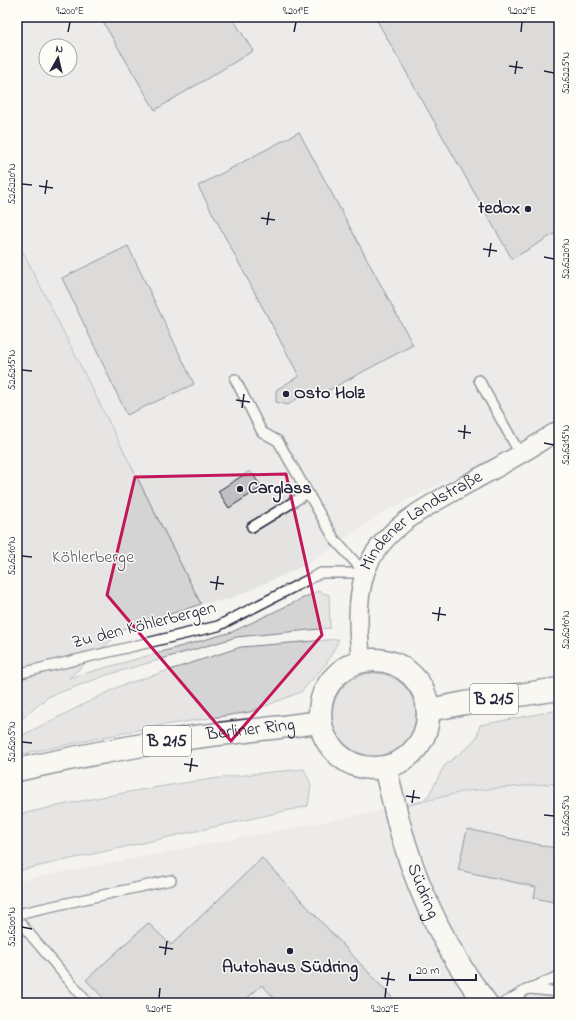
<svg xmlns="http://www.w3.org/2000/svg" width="576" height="1020" font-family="'Indie Flower',sans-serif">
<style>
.built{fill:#e4e3e2;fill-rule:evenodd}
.green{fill:#d5d4d5;stroke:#7c7b88}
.building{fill:#c0bfc2;stroke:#22223b}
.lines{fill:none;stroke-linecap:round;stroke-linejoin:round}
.lane-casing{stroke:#22223b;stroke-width:12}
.street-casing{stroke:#22223b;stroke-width:21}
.primary-casing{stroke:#22223b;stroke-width:25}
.lane{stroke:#fdfcf7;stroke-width:9}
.street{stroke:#fdfcf7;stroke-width:18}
.primary{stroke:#fdfcf7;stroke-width:22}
.marked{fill:none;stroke:#c2185b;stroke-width:3;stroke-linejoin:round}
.ticks{fill:none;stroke:#22223b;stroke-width:1.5}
.poi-dot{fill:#22223b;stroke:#fdfcf7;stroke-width:1.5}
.labels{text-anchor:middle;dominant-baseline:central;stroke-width:3;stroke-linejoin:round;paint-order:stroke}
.shield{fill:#fdfcf7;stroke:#646373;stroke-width:1}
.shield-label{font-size:17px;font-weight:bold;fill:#22223b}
.poi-label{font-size:18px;font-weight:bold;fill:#22223b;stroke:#fdfcf7;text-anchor:start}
.street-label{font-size:18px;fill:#22223b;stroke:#fdfcf7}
.park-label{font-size:18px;fill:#585769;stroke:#fdfcf7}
.neatline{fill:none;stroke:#22223b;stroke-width:1.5}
.ticks-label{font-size:10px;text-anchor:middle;fill:#22223b}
</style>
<rect width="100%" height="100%" fill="#f4f3ef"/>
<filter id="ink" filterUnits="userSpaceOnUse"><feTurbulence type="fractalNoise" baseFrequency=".025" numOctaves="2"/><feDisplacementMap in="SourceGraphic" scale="8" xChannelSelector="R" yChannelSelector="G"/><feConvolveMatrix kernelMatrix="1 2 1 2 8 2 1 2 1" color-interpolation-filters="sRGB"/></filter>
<g filter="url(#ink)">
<g class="built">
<path d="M17 17H559V416L488 461 383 512 314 561 230 599 201 604 17 240ZM46 46H70V70H46Z"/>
<path d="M559 783V1003H17V881L405 806 466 791Z"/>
</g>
<g class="green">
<path d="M17 240 201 604 124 629 69 678 232 632 318 591 329 595 330 628 237 637 107 675 48 697 17 723Z"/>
<path d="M339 639 327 663 301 692 250 712 158 726 17 755V738L120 686 241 647Z"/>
<circle cx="374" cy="715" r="42"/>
<path d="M559 710V783L466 791 405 806 422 801 429 795 444 766 467 748 477 737 480 725Z"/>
<path d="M304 769 311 785 308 806 17 871V815C111 793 207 777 304 769Z"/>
</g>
<g class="building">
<path d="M100 17H232L253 51 155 110Z"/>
<path d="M375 17H559V231L512 259Z"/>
<path d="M299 132 413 345 312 399 308 391 288 405 276 402V390L299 376 198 186Z"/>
<path d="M128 246 194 384 127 415 62 278Z"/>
<path d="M250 471 262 487 229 508 218 491Z"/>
<path d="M467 829 559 849V903L534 898 536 887 458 870Z"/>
<path d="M262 858 397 1003H279L262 985 242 1003H108L86 980 148 923 171 945Z"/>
</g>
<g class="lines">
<defs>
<g id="lane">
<path d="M235 379 262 432 278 441 335 540 365 573"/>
<path d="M479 380 520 454"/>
<path d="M252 527 308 493"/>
<path d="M17 674 218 626 321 573H365"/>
<path d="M17 914 171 880"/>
<path d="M17 919 88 1003"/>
<path d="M530 989 559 992"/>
<path d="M504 1003 528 989 559 976"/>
</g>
<g id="street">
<path id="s1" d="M361 660C358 631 356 601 365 573 380 526 439 500 478 478 506 463 533 447 559 430"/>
</g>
<g id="primary">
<circle cx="374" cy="714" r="54"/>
<path d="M429 710 465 703 559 689"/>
<path id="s2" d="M385 768C392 792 396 817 404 841 421 898 449 956 486 1003"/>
<path id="s3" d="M17 770C71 758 126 747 181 739 227 732 273 729 319 722"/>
</g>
</defs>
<use href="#lane" class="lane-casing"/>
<use href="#street" class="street-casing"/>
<use href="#primary" class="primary-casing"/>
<use href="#lane" class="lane"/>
<use href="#street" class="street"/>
<use href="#primary" class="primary"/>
</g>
</g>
<path d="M0 0H576V1020H0ZM286 474 322 635 231 741 107 595 135 477Z" fill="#f4f3ef" fill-opacity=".55" fill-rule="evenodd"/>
<path class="marked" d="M286 474 322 635 231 741 107 595 135 477Z"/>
<path class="ticks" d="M68 32 70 22M294 32 296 22M521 32 522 22M509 66 523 68M544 71 554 73M515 74 517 61M22 184 32 185M39 186 53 188M45 194 47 180M261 218 275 220M267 225 269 212M483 249 497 251M489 257 491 243M544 257 554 259M22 370 32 371M236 400 250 402M242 408 244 394M458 431 471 433M464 439 465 425M544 443 554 445M22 556 32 557M210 582 224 584M216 590 218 576M432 613 446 615M438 621 440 607M544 629 554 630M22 742 32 743M184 764 198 766M190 772 192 758M406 796 420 798M412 803 414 790M544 815 554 816M22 927 32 929M159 947 173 949M165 955 167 941M381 978 395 980M387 986 389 972M159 998 160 988M385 998 386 988"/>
<g class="poi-dot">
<circle cx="528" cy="209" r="4"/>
<circle cx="286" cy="394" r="4"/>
<circle cx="240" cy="489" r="4"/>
<circle cx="290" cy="951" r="4"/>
</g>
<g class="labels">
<g class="shield">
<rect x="470" y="684" width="48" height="30" rx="3"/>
<rect x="143" y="726" width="48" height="30" rx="3"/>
</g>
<g class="shield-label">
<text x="494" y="699">B 215</text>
<text x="167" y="741">B 215</text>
</g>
<g class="poi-label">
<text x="520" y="209" text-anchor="end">tedox</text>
<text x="294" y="394">Osto Holz</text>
<text x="248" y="489">Carglass</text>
<text x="290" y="968" text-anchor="middle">Autohaus Südring</text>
</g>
<g class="street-label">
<text stroke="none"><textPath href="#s1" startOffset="167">Mindener Landstraße</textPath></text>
<text transform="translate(144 626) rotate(-14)">Zu den Köhlerbergen</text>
<text stroke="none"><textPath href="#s3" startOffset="237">Berliner Ring</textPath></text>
<text stroke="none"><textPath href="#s2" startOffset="129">Südring</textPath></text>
</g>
<g class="park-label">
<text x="93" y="558">Köhlerberge</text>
</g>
</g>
<rect width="576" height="1020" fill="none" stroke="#fdfcf7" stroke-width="44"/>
<g transform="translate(58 58) rotate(8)"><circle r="19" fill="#fdfcf7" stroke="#a5a5ac"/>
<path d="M0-3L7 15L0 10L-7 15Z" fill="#22223b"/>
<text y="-6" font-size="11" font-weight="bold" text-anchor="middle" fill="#22223b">N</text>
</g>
<path d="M410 974v6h66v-6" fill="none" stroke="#22223b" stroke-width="2"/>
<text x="416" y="974" font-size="12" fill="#22223b" stroke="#fdfcf7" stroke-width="3" paint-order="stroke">20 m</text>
<rect x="22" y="22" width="532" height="976" class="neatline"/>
<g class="ticks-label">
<text x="70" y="14">9.200°E</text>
<text x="296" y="14">9.201°E</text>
<text x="522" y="14">9.202°E</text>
<text transform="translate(565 73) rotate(-90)" y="4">52.6225°N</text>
<text transform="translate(11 184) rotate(-90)" y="4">52.6220°N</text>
<text transform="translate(565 259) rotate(-90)" y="4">52.6220°N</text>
<text transform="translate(11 370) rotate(-90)" y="4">52.6215°N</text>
<text transform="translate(565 445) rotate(-90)" y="4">52.6215°N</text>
<text transform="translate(11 556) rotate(-90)" y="4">52.6210°N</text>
<text transform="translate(565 630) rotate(-90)" y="4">52.6210°N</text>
<text transform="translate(11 742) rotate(-90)" y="4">52.6205°N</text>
<text transform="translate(565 816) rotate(-90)" y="4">52.6205°N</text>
<text transform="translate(11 927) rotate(-90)" y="4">52.6200°N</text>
<text x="159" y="1012">9.201°E</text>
<text x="385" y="1012">9.202°E</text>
</g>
</svg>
